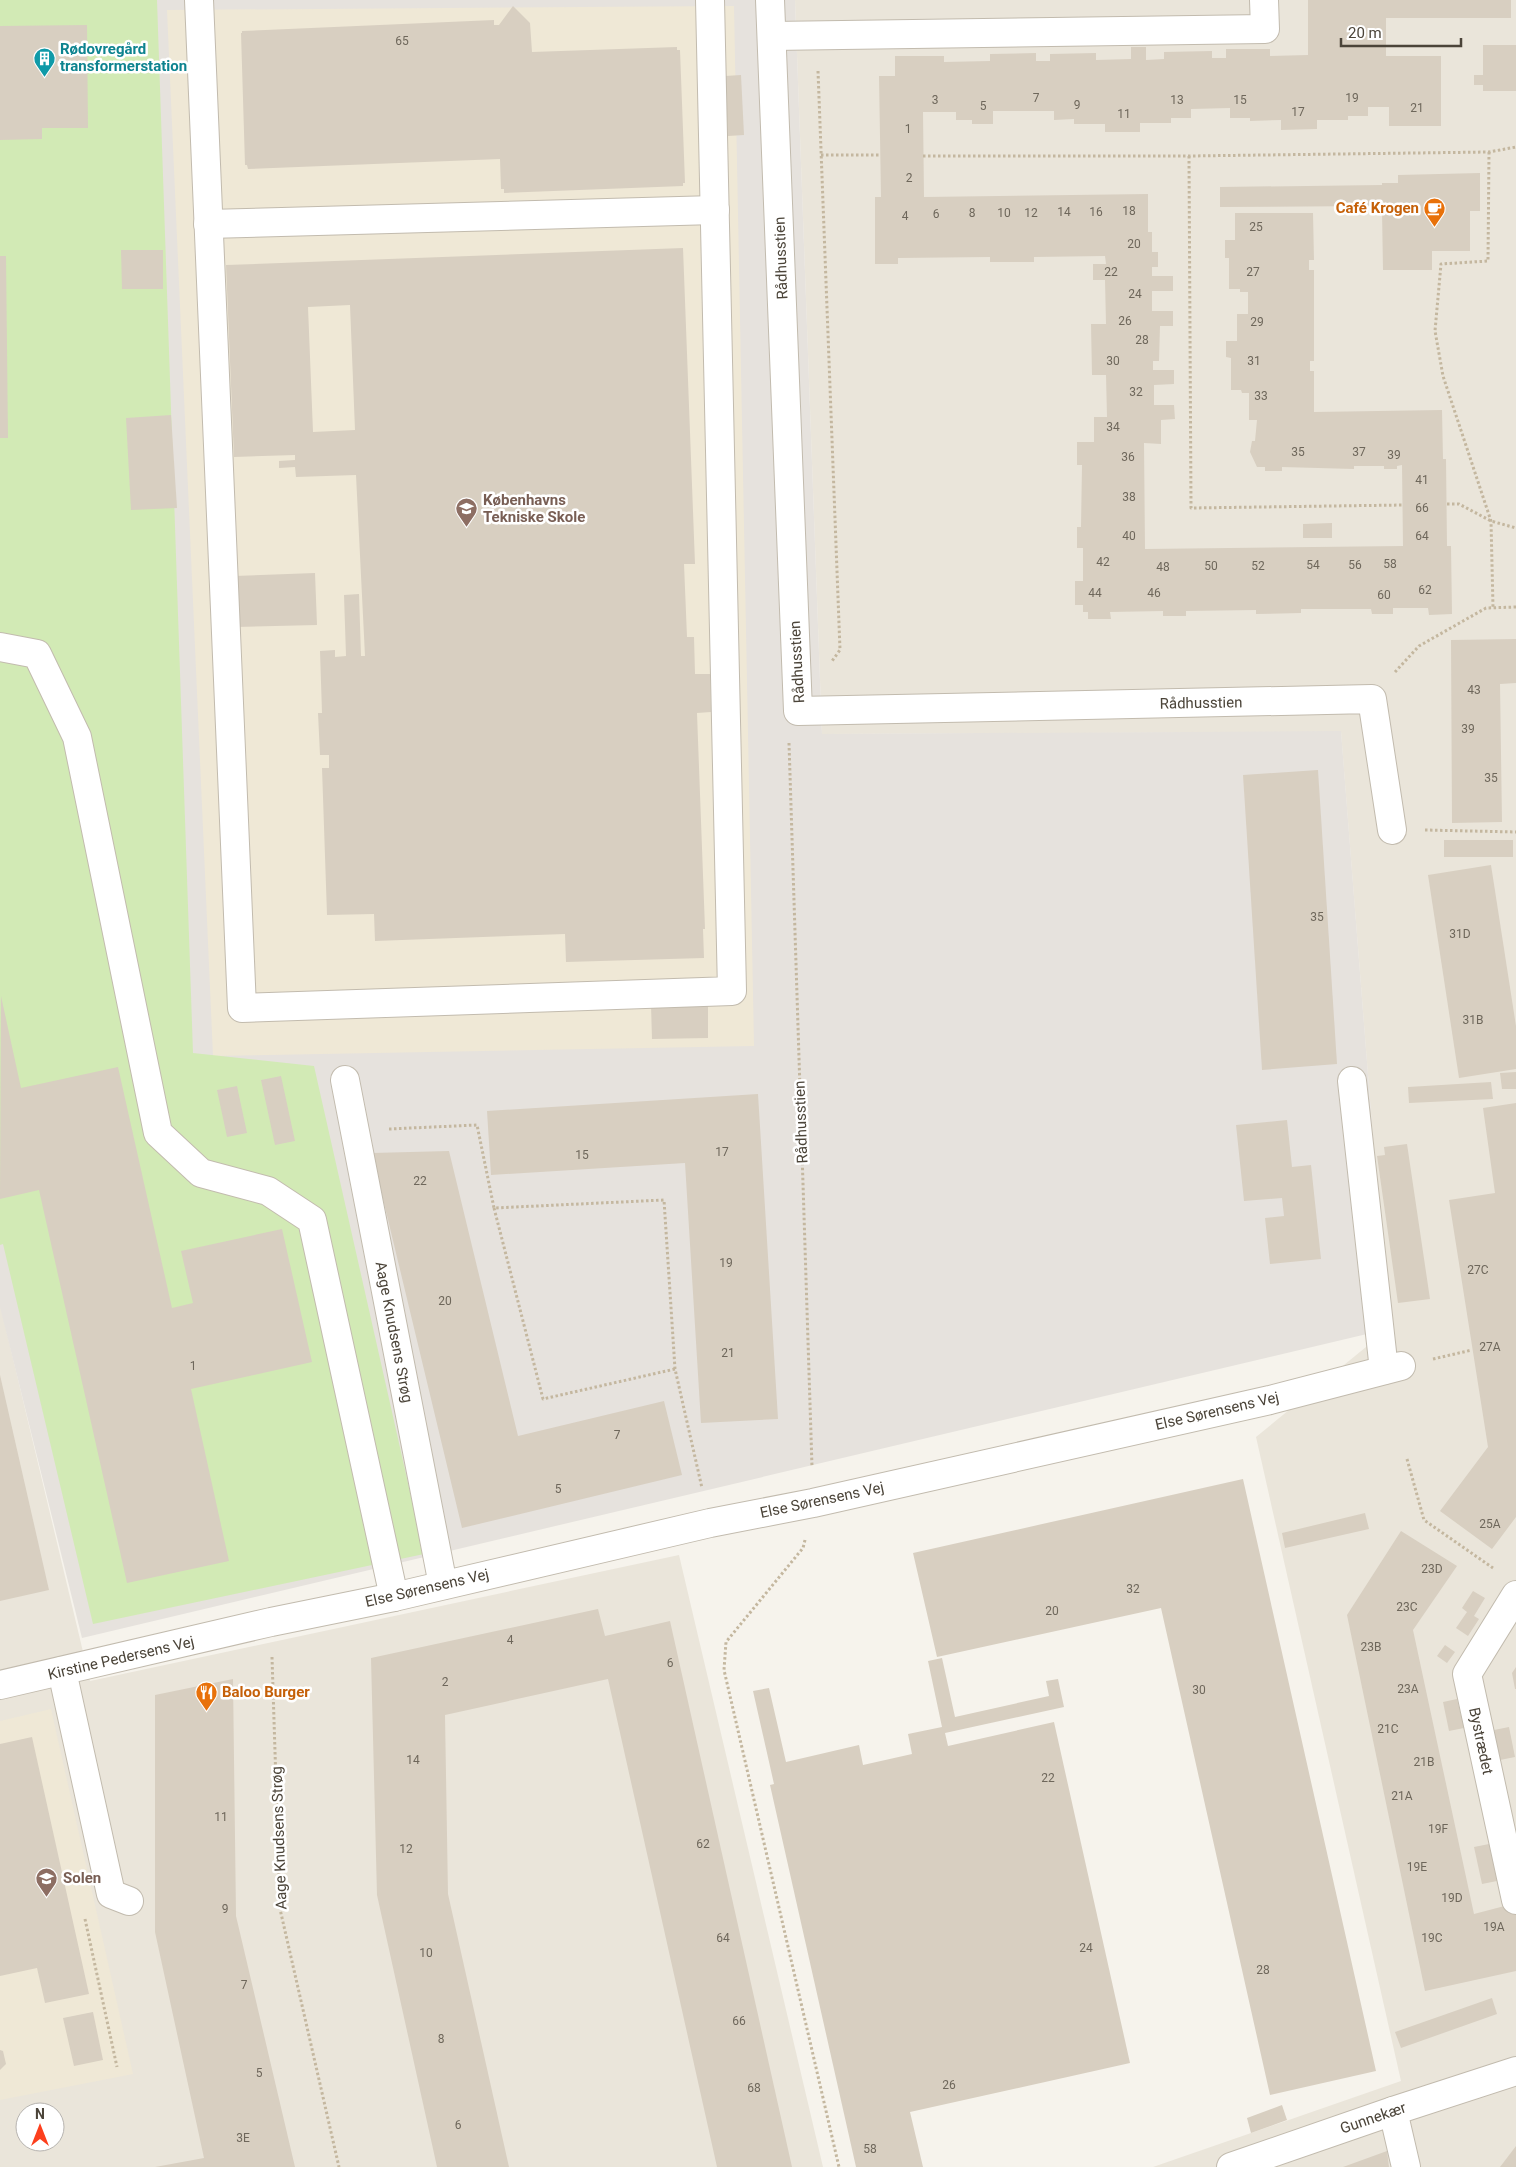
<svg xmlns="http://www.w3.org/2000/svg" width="1516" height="2167" font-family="Roboto,sans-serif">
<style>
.residential{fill:#eae5da;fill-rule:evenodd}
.industrial{fill:#e6e2dd}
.education{fill:#efe8d6}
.green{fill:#d2eab5}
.building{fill:#d8cfc1;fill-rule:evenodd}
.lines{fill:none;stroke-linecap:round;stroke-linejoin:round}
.minor-casing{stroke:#c2bbae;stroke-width:30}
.path{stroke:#c4b79f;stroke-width:3;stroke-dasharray:2.5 2.5;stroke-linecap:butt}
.minor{stroke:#fff;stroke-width:28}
.labels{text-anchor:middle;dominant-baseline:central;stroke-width:5;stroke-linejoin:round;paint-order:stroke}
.number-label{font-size:12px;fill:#6e675b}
.culture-label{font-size:15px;font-weight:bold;fill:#0d838f;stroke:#fff;text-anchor:start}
.food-label{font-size:15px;font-weight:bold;fill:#c56008;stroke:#fff;text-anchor:end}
.street-label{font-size:15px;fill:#4b4439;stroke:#fff}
.education-label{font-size:15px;font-weight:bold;fill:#785e54;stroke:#fff;text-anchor:start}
</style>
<rect width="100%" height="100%" fill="#f6f3ec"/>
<g class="residential">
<path d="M795 0H1516V2167H1153L1401 2081 1256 1437 1388 1329 1341 732 822 734Z"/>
<path d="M0 1304 90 1681 679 1555 823 2167H0ZM25 2112H55V2142H25Z"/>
</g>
<path class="industrial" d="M0 0H795L822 734 1341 731 1388 1329 82 1638 0 1307Z"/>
<g class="education">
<path d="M734 6 754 1046 213 1056 167 10Z"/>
<path d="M51 1709 133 2074 0 2100V1721Z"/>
</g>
<path class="green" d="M0 0H157L193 1053 314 1066 424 1554 93 1624 3 1244 0 1245Z"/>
<g class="building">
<path d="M1308 0H1511V18H1386V56H1441V126H1389V107H1368V116H1348V120H1317V129L1281 130V120L1250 121V118H1230V108L1191 109V118H1171V123H1140V132H1105V124H1074V119L1054 120V111H993V124H972V120H956V112H923L924 197 1148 194V232H1152V252H1158V267H1152V276H1173V291H1152V311H1173V326H1160L1159 361H1153V370H1174V384L1154 385V405H1174L1175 419 1161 420V444L1144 443 1145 549 1403 546 1402 465 1397 466V469H1384V466H1354V469L1282 467V471H1265V467H1257L1250 452 1252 441H1255L1257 420H1249V393H1242L1241 390H1231V358L1226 357V341H1237V314H1248V292H1240V289H1229V258H1225V240H1235V213H1313L1314 260H1309V270H1314V361H1310V371H1314V412L1442 410 1443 459H1446L1447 546H1451L1452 614 1429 615 1428 608H1393V614H1372L1371 609H1301V613L1256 614V610L1186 611V616H1163V611L1110 612 1111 619H1088V612H1083V605H1075V581H1083V548H1077V527H1081L1082 465H1077V442H1094V417H1107L1106 375H1092L1091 324H1106L1105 280H1093V264H1106L1105 256 1034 257V262H990V257L898 258V264H875V197H881L879 76H895V56H944V62L990 61V54L1036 53V61H1050V54L1096 53V60L1131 59V47H1146V60L1164 59V52L1212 51V58H1226V49H1270V56L1308 55Z"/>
<path d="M513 6 530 23 532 52 677 47V50H680L685 183H683V186L504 193V189H501L500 159 248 169 247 165H245L241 33H242V31L494 20V25H499Z"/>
<path d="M87 25 88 128H42V139L0 140V26Z"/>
<path d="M1483 45H1516V91H1483V85H1474V75H1483Z"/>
<path d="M741 75 744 135 728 136 725 76Z"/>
<path d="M1480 173V211H1470V251H1432V270H1383L1382 210H1370V206L1220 207V187L1382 185V183H1398V175Z"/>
<path d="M683 248 695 564H684L687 637H694L695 674H710L711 712 697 713 705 929H703L704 958 566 962 565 934 375 941 374 914 327 915 322 768H329V755H320L318 713H322L320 651 335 650V657L346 656 344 595 359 594 361 656H365L356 475 296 477 295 467 279 468V461L295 460V455L234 457 226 265ZM350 305 355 430 313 432 308 307Z"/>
<path d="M121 250H163V289H122Z"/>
<path d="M0 256H6L8 438H0Z"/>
<path d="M171 415 177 508 131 510 126 418Z"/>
<path d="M1332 523V538H1303V524Z"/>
<path d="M315 573 317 625 236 627 234 576Z"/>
<path d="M1516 639V683L1500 684 1502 822 1452 823 1451 640Z"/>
<path d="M1318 770 1337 1064 1262 1070 1243 775Z"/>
<rect x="1444" y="840" width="69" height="17"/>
<path d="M1491 865 1516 1026V1069L1459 1078 1428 875Z"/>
<path d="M1 996 21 1088 118 1067 172 1308 193 1303 181 1251 282 1229 312 1362 191 1389 229 1561 127 1583 39 1190 0 1199Z"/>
<path d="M708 1004V1038L652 1039 651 1005Z"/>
<path d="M1516 1072V1089H1502L1500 1073Z"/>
<path d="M281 1076 295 1141 275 1145 261 1080Z"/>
<path d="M1491 1082 1493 1099 1409 1103 1408 1087Z"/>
<path d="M237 1086 247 1133 227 1137 217 1090Z"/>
<path d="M758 1094 778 1419 701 1423 685 1163 491 1175 487 1111Z"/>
<path d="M1516 1103V1517L1492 1549 1440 1511 1488 1447 1449 1200 1495 1193 1483 1108Z"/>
<path d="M1287 1120 1292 1167 1311 1165 1321 1259 1270 1264 1265 1218 1284 1216 1282 1198 1244 1201 1236 1125Z"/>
<path d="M1407 1144 1430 1299 1398 1303 1377 1156 1385 1155 1384 1147Z"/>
<path d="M449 1151 518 1436 664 1401 682 1475 462 1528 372 1153Z"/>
<path d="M0 1375 49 1590 0 1601Z"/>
<path d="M1243 1479 1376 2071 1270 2095 1161 1608 937 1657 913 1553Z"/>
<path d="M1365 1513 1369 1529 1285 1548 1282 1533Z"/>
<path d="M1401 1531 1457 1566 1413 1630 1474 1914 1516 1903V1971L1425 1991 1347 1615Z"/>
<path d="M1473 1591 1485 1598 1474 1616 1479 1619 1468 1636 1456 1628 1467 1612 1462 1608Z"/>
<path d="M598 1609 605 1636 670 1621 792 2167H717L608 1679 445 1715 448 1894 509 2167H437L377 1895 371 1658Z"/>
<path d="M1445 1645 1455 1652 1447 1663 1437 1656Z"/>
<path d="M942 1658 955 1717 1049 1696 1046 1681 1058 1679 1064 1707 945 1733 948 1746 1054 1722 1130 2063 910 2112 923 2167H856L770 1785 774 1784 753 1691 769 1688 786 1762 859 1745 863 1765 912 1754 908 1734 942 1727 928 1661Z"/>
<path d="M1516 1667V1689H1515L1512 1673Z"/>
<path d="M233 1679 236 1916 295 2167H155L204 2158 155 1932V1695Z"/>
<path d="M1457 1699 1464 1728 1449 1731 1443 1702Z"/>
<path d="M1509 1727 1515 1757 1500 1760 1494 1730Z"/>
<path d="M32 1737 89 1994 45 2003 37 1968 0 1976V1744Z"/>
<path d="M1489 1844 1497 1881 1482 1884 1474 1847Z"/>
<path d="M1492 1998 1497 2014 1401 2048 1395 2032Z"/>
<path d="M93 2012 103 2060 74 2066 63 2018Z"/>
<path d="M0 2050 3 2051 6 2064 0 2070Z"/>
<path d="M1282 2105 1287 2120 1251 2133 1247 2118Z"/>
<path d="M1516 2146V2167H1500Z"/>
<path d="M1387 2151 1389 2167H1343Z"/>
</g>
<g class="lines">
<defs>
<g id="minor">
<path d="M199 0 242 1008 732 991 710 0"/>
<path d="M770 0 798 711 1372 699 1392 830"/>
<path d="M772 36 1265 29 1264 0"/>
<path d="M208 224 715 210"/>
<path d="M0 647 37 654 77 737 158 1133 201 1173 268 1191 312 1220 394 1597"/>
<path d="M345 1080 443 1585"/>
<path d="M1352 1081 1384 1370"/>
<path d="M1516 1595 1467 1674 1516 1900"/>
<path d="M62 1671 111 1894 129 1901"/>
<path d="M0 1685 271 1622 394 1597 710 1523 813 1503 1270 1400 1401 1366"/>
<path d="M1393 2111 1406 2167"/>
<path d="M1231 2167 1393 2111 1516 2071"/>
</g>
</defs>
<use href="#minor" class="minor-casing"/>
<g class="path">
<path d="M818 71 840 650 832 661"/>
<path d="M1489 152 1488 261 1441 264 1435 331 1443 376 1491 521 1493 607"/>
<path d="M821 155H880"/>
<path d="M923 156H1189L1489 152 1516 147"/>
<path d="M1189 156 1191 508 1403 505"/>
<path d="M1447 504H1459L1491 521 1516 528"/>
<path d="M1395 672 1419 646 1486 608 1516 607"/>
<path d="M789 743 812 1467"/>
<path d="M1425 830 1516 832"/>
<path d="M389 1129 477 1125 494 1208 664 1200 675 1369 702 1488"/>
<path d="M494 1208 543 1399 675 1369"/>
<path d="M1433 1359 1472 1350"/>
<path d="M1407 1459 1424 1520 1493 1568"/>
<path d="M805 1540 803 1548 726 1642 724 1670 839 2167"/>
<path d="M272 1657 280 1909 339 2167"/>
<path d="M85 1919 117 2067"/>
</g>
<use href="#minor" class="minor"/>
</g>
<defs>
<symbol id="building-pin" viewBox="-11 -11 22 30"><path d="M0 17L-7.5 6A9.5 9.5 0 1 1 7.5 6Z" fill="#0f9aa8" stroke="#fff"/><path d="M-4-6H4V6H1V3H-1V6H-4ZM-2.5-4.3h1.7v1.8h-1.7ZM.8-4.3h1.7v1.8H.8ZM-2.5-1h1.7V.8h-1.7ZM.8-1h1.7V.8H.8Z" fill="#fff"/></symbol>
<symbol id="cafe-pin" viewBox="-11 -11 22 30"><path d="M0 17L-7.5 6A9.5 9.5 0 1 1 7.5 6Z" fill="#e8710a" stroke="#fff"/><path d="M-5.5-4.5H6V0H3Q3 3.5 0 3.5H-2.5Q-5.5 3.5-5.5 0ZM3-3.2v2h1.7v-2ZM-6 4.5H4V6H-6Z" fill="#fff"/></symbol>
<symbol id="university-pin" viewBox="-11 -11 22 30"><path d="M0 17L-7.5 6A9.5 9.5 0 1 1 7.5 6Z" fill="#8d6e63" stroke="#fff"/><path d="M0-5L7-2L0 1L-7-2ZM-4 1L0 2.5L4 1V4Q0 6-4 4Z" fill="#fff"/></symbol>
<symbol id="restaurant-pin" viewBox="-11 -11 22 30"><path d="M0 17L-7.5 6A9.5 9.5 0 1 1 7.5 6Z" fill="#e8710a" stroke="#fff"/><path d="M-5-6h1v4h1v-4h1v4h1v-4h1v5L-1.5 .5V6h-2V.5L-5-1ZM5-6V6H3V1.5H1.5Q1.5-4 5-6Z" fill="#fff"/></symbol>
<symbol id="school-pin" viewBox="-11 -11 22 30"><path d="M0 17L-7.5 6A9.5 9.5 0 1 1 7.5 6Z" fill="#8d6e63" stroke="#fff"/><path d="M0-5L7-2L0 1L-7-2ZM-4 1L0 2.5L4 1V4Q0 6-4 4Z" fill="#fff"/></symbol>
</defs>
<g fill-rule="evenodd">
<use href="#building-pin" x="32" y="46" width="25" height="34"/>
<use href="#cafe-pin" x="1422" y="196" width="25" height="34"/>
<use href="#university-pin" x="454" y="496" width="25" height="34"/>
<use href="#restaurant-pin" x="194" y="1680" width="25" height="34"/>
<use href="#school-pin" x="34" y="1866" width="25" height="34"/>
</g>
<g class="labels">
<g class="number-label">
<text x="402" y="41">65</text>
<text x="1036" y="98">7</text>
<text x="1352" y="98">19</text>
<text x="935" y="100">3</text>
<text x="1177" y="100">13</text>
<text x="1240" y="100">15</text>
<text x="1077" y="105">9</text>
<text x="983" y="106">5</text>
<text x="1417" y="108">21</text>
<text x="1298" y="112">17</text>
<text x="1124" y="114">11</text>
<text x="908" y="129">1</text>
<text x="909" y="178">2</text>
<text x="1129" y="211">18</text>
<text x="1064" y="212">14</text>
<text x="1096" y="212">16</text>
<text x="972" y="213">8</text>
<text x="1004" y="213">10</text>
<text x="1031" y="213">12</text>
<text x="936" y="214">6</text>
<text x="905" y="216">4</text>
<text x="1256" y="227">25</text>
<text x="1134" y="244">20</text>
<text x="1111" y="272">22</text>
<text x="1253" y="272">27</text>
<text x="1135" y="294">24</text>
<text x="1125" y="321">26</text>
<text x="1257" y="322">29</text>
<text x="1142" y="340">28</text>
<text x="1113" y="361">30</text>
<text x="1254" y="361">31</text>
<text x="1136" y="392">32</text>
<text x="1261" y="396">33</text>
<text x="1113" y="427">34</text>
<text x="1298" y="452">35</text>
<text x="1359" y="452">37</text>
<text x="1394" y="455">39</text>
<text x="1128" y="457">36</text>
<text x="1422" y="480">41</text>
<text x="1129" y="497">38</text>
<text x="1422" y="508">66</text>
<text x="1129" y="536">40</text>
<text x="1422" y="536">64</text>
<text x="1103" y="562">42</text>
<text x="1390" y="564">58</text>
<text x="1313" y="565">54</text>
<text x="1355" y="565">56</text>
<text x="1211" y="566">50</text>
<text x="1258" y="566">52</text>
<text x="1163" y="567">48</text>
<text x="1425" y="590">62</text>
<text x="1095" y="593">44</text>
<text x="1154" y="593">46</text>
<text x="1384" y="595">60</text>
<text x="1474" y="690">43</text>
<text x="1468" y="729">39</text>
<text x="1491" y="778">35</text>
<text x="1317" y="917">35</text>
<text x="1460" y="934">31D</text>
<text x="1473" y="1020">31B</text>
<text x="722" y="1152">17</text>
<text x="582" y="1155">15</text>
<text x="420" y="1181">22</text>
<text x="726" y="1263">19</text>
<text x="1478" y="1270">27C</text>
<text x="445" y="1301">20</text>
<text x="1490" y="1347">27A</text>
<text x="728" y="1353">21</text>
<text x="193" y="1366">1</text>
<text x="617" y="1435">7</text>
<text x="558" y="1489">5</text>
<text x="1490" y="1524">25A</text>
<text x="1432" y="1569">23D</text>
<text x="1133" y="1589">32</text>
<text x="1407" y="1607">23C</text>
<text x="1052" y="1611">20</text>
<text x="510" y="1640">4</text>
<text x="1371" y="1647">23B</text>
<text x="670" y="1663">6</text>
<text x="445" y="1682">2</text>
<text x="1408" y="1689">23A</text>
<text x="1199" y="1690">30</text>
<text x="1388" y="1729">21C</text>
<text x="413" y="1760">14</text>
<text x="1424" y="1762">21B</text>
<text x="1048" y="1778">22</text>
<text x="1402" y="1796">21A</text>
<text x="221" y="1817">11</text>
<text x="1438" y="1829">19F</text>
<text x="703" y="1844">62</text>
<text x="406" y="1849">12</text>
<text x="1417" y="1867">19E</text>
<text x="1452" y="1898">19D</text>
<text x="225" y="1909">9</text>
<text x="1494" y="1927">19A</text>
<text x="723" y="1938">64</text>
<text x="1432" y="1938">19C</text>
<text x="1086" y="1948">24</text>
<text x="426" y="1953">10</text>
<text x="1263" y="1970">28</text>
<text x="244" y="1985">7</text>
<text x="739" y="2021">66</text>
<text x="441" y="2039">8</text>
<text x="259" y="2073">5</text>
<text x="949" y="2085">26</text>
<text x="754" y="2088">68</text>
<text x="458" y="2125">6</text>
<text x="243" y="2138">3E</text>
<text x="870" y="2149">58</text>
</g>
<g class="culture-label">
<text x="60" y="49">Rødovregård<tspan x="60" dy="17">transformerstation</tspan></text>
</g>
<g class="food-label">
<text x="1419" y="208">Café Krogen</text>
<text x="222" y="1692" text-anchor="start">Baloo Burger</text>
</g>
<g class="street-label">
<text transform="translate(781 258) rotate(-92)">Rådhusstien</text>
<text transform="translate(797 662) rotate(-93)">Rådhusstien</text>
<text transform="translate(1201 703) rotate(-1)">Rådhusstien</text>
<text transform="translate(801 1122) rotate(-92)">Rådhusstien</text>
<text transform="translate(394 1332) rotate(79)">Aage Knudsens Strøg</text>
<text transform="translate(1217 1411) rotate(-13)">Else Sørensens Vej</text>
<text transform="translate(822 1500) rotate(-12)">Else Sørensens Vej</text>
<text transform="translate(427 1588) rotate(-13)">Else Sørensens Vej</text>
<text transform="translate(121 1658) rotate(-13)">Kirstine Pedersens Vej</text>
<text transform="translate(1481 1741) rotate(78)">Bystrædet</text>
<text transform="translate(279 1838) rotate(-92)">Aage Knudsens Strøg</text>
<text transform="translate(1373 2118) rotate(-19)">Gunnekær</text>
</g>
<g class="education-label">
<text x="483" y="500">Københavns<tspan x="483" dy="17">Tekniske Skole</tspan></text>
<text x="63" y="1878">Solen</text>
</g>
</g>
<g transform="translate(40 2127)"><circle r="24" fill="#ffffff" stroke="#b7b4b0"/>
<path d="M0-4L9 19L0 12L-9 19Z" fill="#fc3f1d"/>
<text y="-8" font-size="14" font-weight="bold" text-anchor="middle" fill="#4b4439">N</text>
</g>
<path d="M1341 38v8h120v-8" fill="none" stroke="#4b4439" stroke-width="2.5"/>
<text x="1348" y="38" font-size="15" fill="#4b4439" stroke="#ffffff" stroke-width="4" paint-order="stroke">20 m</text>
</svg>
